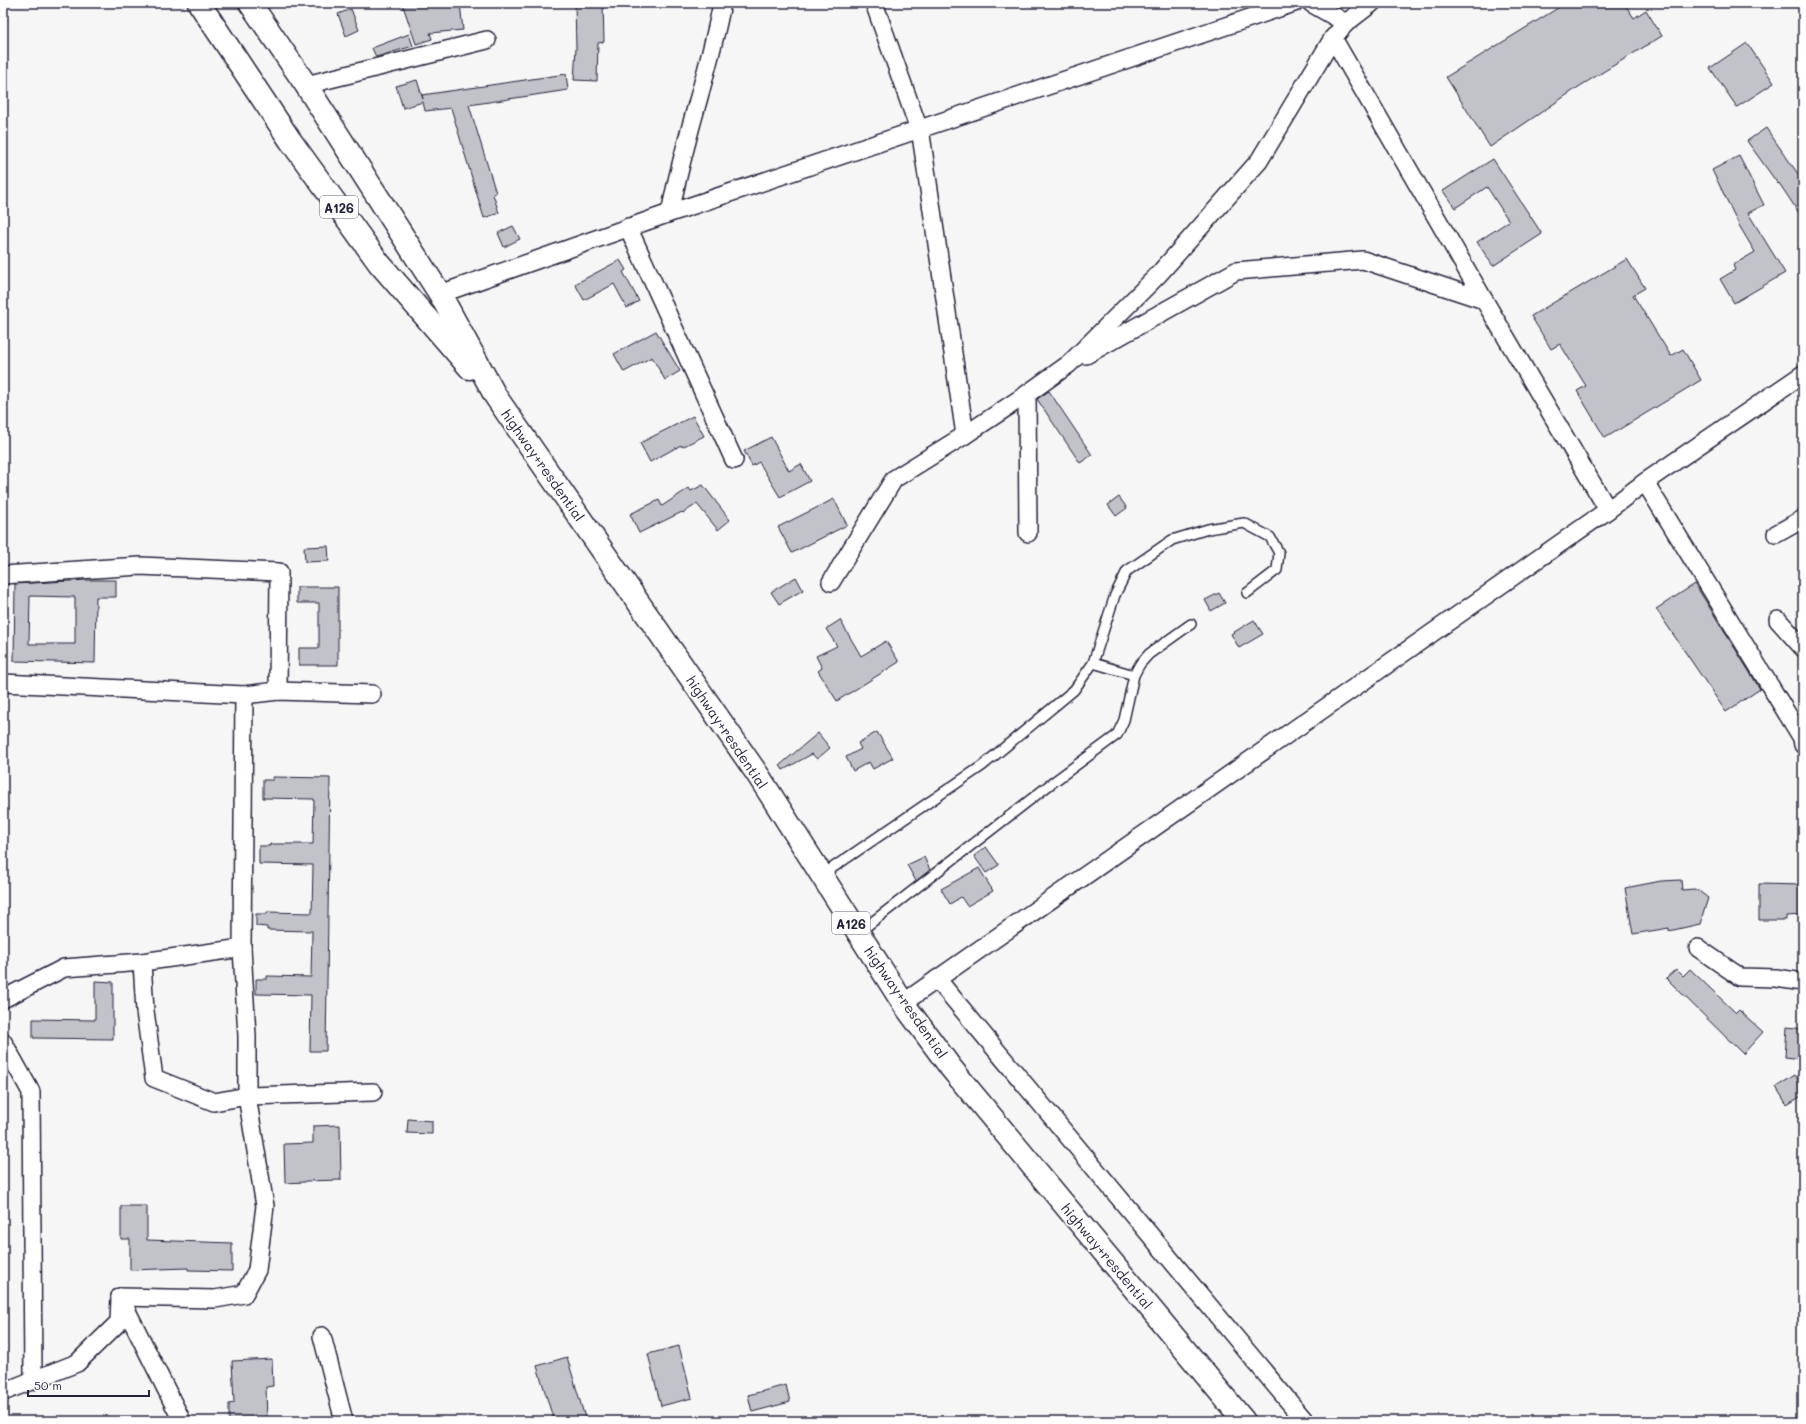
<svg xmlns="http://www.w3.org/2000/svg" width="1806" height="1424" font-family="Mali,sans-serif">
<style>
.building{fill:#c2c2c9;stroke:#22223b;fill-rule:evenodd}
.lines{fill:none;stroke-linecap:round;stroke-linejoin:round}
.service-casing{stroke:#22223b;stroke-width:12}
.minor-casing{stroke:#22223b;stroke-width:20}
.trunk-casing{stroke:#22223b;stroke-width:25}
.service{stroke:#fff;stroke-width:9}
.minor{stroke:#fff;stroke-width:17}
.trunk{stroke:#fff;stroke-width:22}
.labels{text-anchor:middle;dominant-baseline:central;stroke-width:4;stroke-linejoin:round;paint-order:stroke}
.shield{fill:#fff;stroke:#646476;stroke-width:1}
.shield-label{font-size:13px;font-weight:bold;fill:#22223b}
.street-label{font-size:14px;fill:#22223b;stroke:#fff}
</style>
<rect width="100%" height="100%" fill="#f6f6f7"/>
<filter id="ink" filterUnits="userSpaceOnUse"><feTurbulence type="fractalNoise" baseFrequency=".025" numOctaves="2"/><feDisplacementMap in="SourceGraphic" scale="8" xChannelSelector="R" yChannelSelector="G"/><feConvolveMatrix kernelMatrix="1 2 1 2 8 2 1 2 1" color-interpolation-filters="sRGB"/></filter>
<g filter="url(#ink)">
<g class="building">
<path d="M402 3H460L463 30 430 33 432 39 416 44Z"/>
<path d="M575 3H603L604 42 598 43 597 81 574 80 576 48Z"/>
<path d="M1566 3H1624L1634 18 1646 10 1662 36 1580 86 1490 147 1446 77Z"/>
<path d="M351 9 359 30 346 36 338 14Z"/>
<path d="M409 34 413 46 376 57 372 48Z"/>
<path d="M1747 43 1774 83 1737 107 1710 68Z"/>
<path d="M566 74 568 90 469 105 496 193 493 194 499 213 484 218 451 108 425 111 423 102 403 108 396 86 417 80 423 99 422 95Z"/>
<path d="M1766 128 1803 181V219L1779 183 1778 184 1747 141Z"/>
<path d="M1739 156 1764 205 1748 213 1785 273 1734 303 1720 279 1735 270 1733 265 1755 252 1740 227 1712 170Z"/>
<path d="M1493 159 1542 234 1493 266 1477 242 1509 221 1487 187 1455 208 1443 191Z"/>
<path d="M513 226 520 239 504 247 498 233Z"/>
<path d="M1627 259 1645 288 1633 295 1671 356 1683 349 1701 380 1605 438 1577 391 1586 386 1560 344 1551 349 1531 316Z"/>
<path d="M620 260 626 270 623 272 639 301 627 308 614 284 584 300 575 284Z"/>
<path d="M656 331 680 371 665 380 652 357 624 372 614 354Z"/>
<path d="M1049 391 1092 455 1080 463 1037 399Z"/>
<path d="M693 416 704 436 682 447 681 445 650 462 640 443Z"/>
<path d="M771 437 789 471 801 464 810 481 780 497 759 462 752 466 744 451Z"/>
<path d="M703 485 730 520 718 530 697 504 683 513 682 512 639 533 630 514 659 500 662 506 689 488 691 491Z"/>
<path d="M1119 497 1127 508 1116 516 1108 505Z"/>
<path d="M834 499 847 525 792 553 778 527Z"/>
<path d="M328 546 329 561 305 562 304 547Z"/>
<path d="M796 577 803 590 779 604 771 592Z"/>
<path d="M87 580H116V597H96L95 663 14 661 15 584ZM30 596 75 597V644H29Z"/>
<path d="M1695 584 1760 689 1726 712 1656 609Z"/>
<path d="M297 587H338V665H299V648H319V603H297Z"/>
<path d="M1219 593 1225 603 1211 611 1205 600Z"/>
<path d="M840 620 861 656 886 641 899 662 837 701 818 671 822 668 816 656 837 646 826 629Z"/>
<path d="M1254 620 1263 634 1239 648 1231 634Z"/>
<path d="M877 732 893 758 873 769 869 762 853 771 846 757 861 749 858 743Z"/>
<path d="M818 733 830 748 817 759 812 754 783 770 780 765Z"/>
<path d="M273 777 330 778 326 1051H310L311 995 256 994V979H267V976L311 977 312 931 267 930V927L256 926V914H267V912L312 913 313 865 259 864V846H270V844H313L314 799 263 798V780H273Z"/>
<path d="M986 847 999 865 986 873 974 856Z"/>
<path d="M924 857 930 870 916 881 907 865Z"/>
<path d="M979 868 993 891 967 906 961 897 950 904 941 889Z"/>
<path d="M1681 880 1682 890 1694 889 1699 891 1708 898 1700 924 1669 931V928L1633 934 1625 888 1661 881Z"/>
<path d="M1759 884 1803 885V915L1786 916V920H1759Z"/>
<path d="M1676 969 1683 976 1690 969 1736 1013 1739 1010 1763 1032 1743 1054 1666 978Z"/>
<path d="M95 981 113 982V1039L33 1038V1019L95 1020Z"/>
<path d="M1787 1027 1803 1029V1059L1785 1057Z"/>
<path d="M1795 1075 1803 1088V1095L1787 1105 1776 1087Z"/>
<path d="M408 1119 432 1121V1134L407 1133Z"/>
<path d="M340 1125 341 1180 305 1181V1182L285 1183 284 1144 313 1143V1126Z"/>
<path d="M121 1206H147V1240L232 1243V1271L188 1270V1268L130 1270V1239H121Z"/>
<path d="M679 1346 692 1398 661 1406 648 1354Z"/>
<path d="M567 1357 586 1421H554L537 1366Z"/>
<path d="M272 1359 273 1386 266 1387 267 1421H229V1404L234 1403 232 1361Z"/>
<path d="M786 1385 790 1402 752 1412 748 1395Z"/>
</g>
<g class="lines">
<defs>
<g id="service">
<path d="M1093 663 1134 675"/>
<path d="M822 875 982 766 1074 690 1093 663 1115 595 1127 571 1172 540 1208 529 1244 523 1270 537 1279 553 1277 570 1247 593"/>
<path d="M858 933 1048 786 1117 735 1124 720 1134 675 1140 664 1149 654 1191 624"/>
</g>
<g id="minor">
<path d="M874 3 921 135 965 435"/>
<path d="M1311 3 1346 23"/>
<path d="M1333 38 1484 300 1608 510"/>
<path d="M306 85 487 40"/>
<path d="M667 214 1294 3"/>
<path d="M628 227 734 460"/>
<path d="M440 294 667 214 671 209C684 139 709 73 722 3"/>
<path d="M1086 355 1236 271 1363 260 1484 300"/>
<path d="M1027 394 1028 533"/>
<path d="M1645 482 1802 738 1803 745"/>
<path d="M1776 534 1803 519"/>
<path d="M3 575 140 566 279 572 278 691"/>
<path d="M831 582 894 479 965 435 1027 394 1069 364 1158 275 1259 161 1333 38 1346 23 1372 3"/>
<path d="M1778 620 1803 648"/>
<path d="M3 683 244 695 278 691 372 694"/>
<path d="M1698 948 1740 977 1776 978 1803 982"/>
<path d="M142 962 145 1011 154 1078 214 1102 247 1096 373 1092"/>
<path d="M937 979 1305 1421"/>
<path d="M3 999 64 968 142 962 242 948"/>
<path d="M903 1003 1608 510 1645 482 1803 374"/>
<path d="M3 1042 31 1092 33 1379"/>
<path d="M120 1297 182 1421"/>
<path d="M322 1336 344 1421"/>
<path d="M3 1392 77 1363 119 1322 120 1297 215 1299 244 1294 257 1270 265 1206 247 1096V1036L242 948 244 695"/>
</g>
<g id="trunk">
<path d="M199 3 290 140 379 263 470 368"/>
<path d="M250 3 306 85 440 294 496 397 758 775 903 1003 951 1068 1244 1421"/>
</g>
</defs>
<use href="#service" class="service-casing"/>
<use href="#minor" class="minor-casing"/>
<use href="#trunk" class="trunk-casing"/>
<use href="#service" class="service"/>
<use href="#minor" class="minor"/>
<use href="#trunk" class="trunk"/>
</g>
</g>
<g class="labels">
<g class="shield">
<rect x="320" y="196" width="38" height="22" rx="3"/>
<rect x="832" y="912" width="38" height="22" rx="3"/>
</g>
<g class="shield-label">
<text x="339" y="207">A126</text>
<text x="851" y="923">A126</text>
</g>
<g class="street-label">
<text transform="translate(543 465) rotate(55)">highway+resdential</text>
<text transform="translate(727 732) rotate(56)">highway+resdential</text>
<text transform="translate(906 1002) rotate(55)">highway+resdential</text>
<text transform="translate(1107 1256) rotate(50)">highway+resdential</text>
</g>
</g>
<rect width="1806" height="1424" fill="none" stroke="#fff" stroke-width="16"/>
<rect x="8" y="8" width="1790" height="1408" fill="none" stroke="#22223b" stroke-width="1.5" filter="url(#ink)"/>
<path d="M28 1390v6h121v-6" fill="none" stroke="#22223b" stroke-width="2"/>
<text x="34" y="1390" font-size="12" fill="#22223b" stroke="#ffffff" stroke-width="3" paint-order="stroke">50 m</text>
</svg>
